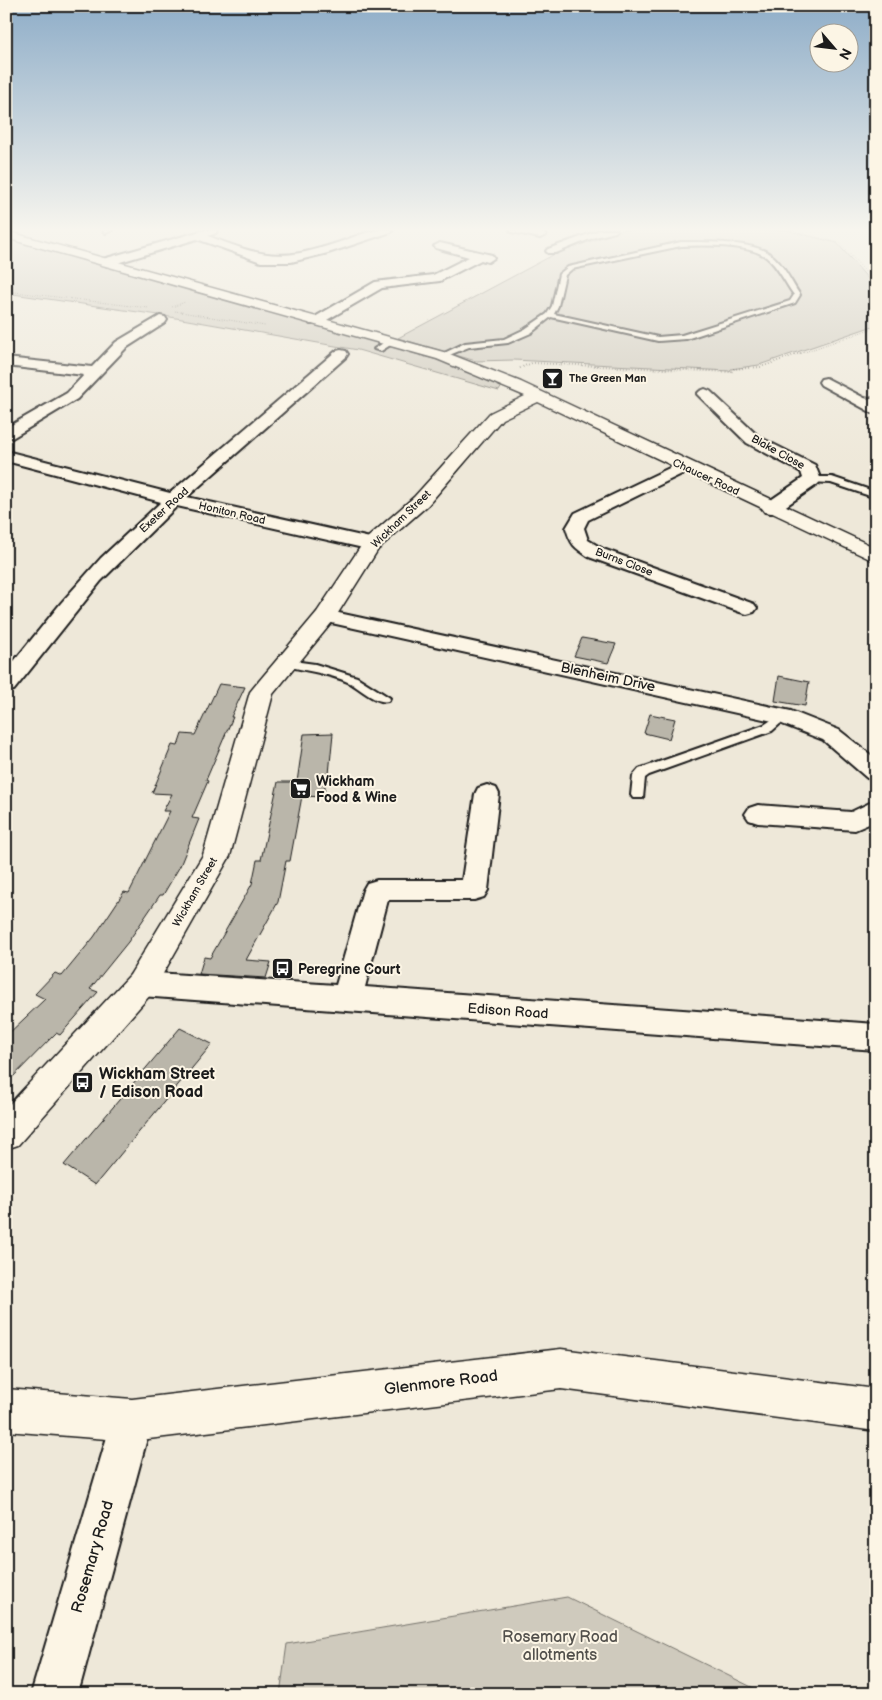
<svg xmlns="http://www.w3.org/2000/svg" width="882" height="1700" font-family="'Balsamiq Sans',sans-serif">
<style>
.green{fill:#cfcabd;stroke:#76736c}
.building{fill:#bab6aa;stroke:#1c1c1c}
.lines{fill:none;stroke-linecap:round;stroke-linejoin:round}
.lane-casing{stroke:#1c1c1c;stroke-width:4}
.street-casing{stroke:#1c1c1c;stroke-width:4}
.secondary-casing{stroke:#1c1c1c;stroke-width:3}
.path-far1{stroke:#1c1c1c;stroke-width:1;stroke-dasharray:0.5 2;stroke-linecap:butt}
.path{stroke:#1c1c1c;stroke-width:2;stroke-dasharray:0.5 2.5;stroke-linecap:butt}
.lane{fill:#fcf5e5;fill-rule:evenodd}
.street{fill:#fcf5e5;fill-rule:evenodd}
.secondary{fill:#fcf5e5;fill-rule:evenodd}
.labels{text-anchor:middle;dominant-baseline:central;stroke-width:4;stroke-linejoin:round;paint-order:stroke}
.far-poi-label{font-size:11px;font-weight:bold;fill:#1c1c1c;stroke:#fcf5e5;text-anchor:start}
.far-street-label{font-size:11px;fill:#1c1c1c;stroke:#fcf5e5}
.street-label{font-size:14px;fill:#1c1c1c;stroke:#fcf5e5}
.poi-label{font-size:14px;font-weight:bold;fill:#1c1c1c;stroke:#fcf5e5;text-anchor:start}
.near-poi-label{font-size:16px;font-weight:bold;fill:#1c1c1c;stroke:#fcf5e5;text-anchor:start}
.near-street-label{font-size:16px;fill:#1c1c1c;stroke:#fcf5e5}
.near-park-label{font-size:16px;fill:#52504c;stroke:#fcf5e5}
</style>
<rect width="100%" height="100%" fill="#eee8d9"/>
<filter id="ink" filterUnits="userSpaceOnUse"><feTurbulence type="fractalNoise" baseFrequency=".02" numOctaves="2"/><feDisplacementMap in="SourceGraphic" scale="10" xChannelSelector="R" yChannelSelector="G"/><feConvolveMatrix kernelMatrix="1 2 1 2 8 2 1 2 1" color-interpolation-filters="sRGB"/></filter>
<g filter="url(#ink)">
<g class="green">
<path d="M622 230H785L837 243 876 288V325L759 365 731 369 730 371 514 360 476 361 398 338 553 255Z"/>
<path d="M6 236 441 361 502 386 499 391 358 350 159 315 6 293Z"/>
<path d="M567 1597 766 1694H280L287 1644Z"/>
</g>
<g class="building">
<path d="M582 638 616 644 608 663 574 656Z"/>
<path d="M779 676 809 682 805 706 775 701Z"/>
<path d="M219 684 245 687 231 717H233L206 780 208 781 192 818 199 819 180 866 163 895H160L128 942 90 989 98 992 60 1035 56 1033 6 1084V1036L45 999 35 994 55 973 62 976 94 937 124 892 129 893 170 811H163L172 794 152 793 172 745 178 746 182 734 195 735Z"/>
<path d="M650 714 675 719 669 739 644 733Z"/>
<path d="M333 733 329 774H326L324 797 302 796 290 861H286L278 902 246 960 271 962 266 978 199 974 204 957 210 958 252 884 257 860H261L278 782H297L304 734Z"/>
<path d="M180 1028 212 1044 95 1185 64 1165Z"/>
</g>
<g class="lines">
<defs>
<g id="lane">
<path d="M105 230H113L106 233 103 231Z"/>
<path d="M681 242C701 242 754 241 770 254 783 263 791 282 800 295L795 303 686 339 658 341 551 317 531 333 508 343 469 347 442 358 438 356 465 343 504 339 525 329 547 314 552 306 559 274 568 267ZM681 246C701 245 750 244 766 257 778 266 785 283 794 295L790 301 682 335 658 337 554 314 558 306 565 275 572 269Z"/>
<path d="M388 340 395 342 381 351 374 349Z"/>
<path d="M876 398V402L859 403 855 401 859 399Z"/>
<path d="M812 477H832L876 492V498L831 483 809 482 807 480Z"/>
<path d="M286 660 315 664 357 677 390 698 388 701C376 704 361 689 350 683 329 673 305 671 282 665L280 663 282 661Z"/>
<path d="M783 712 789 716 772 731 649 775 645 778 643 798H633L631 795 633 776 639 769 764 725Z"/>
</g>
<g id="street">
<path d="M205 230H217L216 233 208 236C263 257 280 262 337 243 355 237 374 227 393 230L391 232 328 253 291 262H261L197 239 107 266 101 262 103 259Z"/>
<path d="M510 230H530L544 233 546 235 540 238 512 232Z"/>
<path d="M600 230H617L615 232 595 237 556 253H548L546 251 548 249Z"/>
<path d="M440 243 492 255 494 258 488 262 481 260 440 281 382 288 320 324H310L308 321 375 282 433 275 469 257 436 248 434 246Z"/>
<path d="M160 316 165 317 167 320 165 323 126 348 77 399 12 438 6 440V428L67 393 84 375 6 366V358L92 367 116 342Z"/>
<path d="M341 350 346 351 348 354 346 357 187 497 379 540 381 544 379 548 372 550 177 506 101 581 14 690 6 692V671L61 603 101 558 161 502 6 461V451L170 493 336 351Z"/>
<path d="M826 378 876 404V415L821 385 819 382 821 379Z"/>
<path d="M705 389 710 391 759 437 815 465 821 480 818 484 777 512 771 513 765 512 762 508 765 504 803 478 801 472 747 443 700 397 697 394 700 391Z"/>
<path d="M684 461 690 462 692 466 690 470 588 520 584 528 588 540 603 549 754 604 757 608 754 612 747 614 740 612 589 557C574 547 571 545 566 528L575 513Z"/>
<path d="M325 610 791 711 839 730 876 759V780L867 778 823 740 777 722 318 620 315 616 318 612Z"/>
<path d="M487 785 496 788 499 794 488 890 484 897 474 900H388L365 987 876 1024V1050L141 996 131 993 126 984 131 975 141 972 336 985 363 890 367 883 377 880H462L475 794 478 788Z"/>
<path d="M876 800V821L855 830 758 823 749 820 745 814 749 808 758 805 851 812Z"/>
<path d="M132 1400 146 1406 152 1420 78 1694H31L112 1420 118 1406Z"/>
</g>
<g id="secondary">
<path d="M6 231 447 353 521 382 876 548V562L538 402 502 419 428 505 379 548 333 621 273 694 230 856 226 863 152 993 18 1145 6 1149V1108L130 975 203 855 250 692 254 687 317 612 365 540 414 497 490 413 525 396 437 359 6 238Z"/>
<path d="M561 1349 876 1389V1431L561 1389 132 1441 6 1431V1389L132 1399Z"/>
</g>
</defs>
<use href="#lane" class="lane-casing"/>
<use href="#street" class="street-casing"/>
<use href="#secondary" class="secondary-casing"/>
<g class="path-far1">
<path d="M789 230 840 243 876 284"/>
<path d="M6 291 149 308"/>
<path d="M172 307 185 302"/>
<path d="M175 311 265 326"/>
<path d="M799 354 876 327"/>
</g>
<path class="path" d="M520 368 532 363 731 372 734 369 761 367 803 352"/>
<use href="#lane" class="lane"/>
<use href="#street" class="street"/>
<use href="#secondary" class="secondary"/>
</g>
</g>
<linearGradient id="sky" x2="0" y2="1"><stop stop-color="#8eadc8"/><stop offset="0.49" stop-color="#f7f5ee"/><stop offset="1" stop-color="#f7f5ee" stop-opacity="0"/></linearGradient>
<rect width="882" height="468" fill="url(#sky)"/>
<defs>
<symbol id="bar-square" viewBox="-11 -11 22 22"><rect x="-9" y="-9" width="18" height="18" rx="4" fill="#1c1c1c" stroke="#fcf5e5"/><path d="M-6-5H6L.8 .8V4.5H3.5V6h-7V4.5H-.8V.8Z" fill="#fff"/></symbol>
<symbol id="supermarket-square" viewBox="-11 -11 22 22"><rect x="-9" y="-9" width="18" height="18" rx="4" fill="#1c1c1c" stroke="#fcf5e5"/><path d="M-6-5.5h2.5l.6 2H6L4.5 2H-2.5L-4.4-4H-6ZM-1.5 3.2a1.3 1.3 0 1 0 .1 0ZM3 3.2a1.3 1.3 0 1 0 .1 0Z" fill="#fff"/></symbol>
<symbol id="bus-square" viewBox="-11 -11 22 22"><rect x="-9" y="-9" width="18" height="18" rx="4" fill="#1c1c1c" stroke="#fcf5e5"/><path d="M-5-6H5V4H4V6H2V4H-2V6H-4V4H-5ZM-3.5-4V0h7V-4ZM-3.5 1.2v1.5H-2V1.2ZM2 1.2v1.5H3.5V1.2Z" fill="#fff"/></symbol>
</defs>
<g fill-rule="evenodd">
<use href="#bar-square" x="540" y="366" width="25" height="25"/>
<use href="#supermarket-square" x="288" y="776" width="25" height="25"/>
<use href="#bus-square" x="270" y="956" width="25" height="25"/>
<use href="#bus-square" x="70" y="1070" width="25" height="25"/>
</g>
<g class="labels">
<g class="far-poi-label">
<text x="569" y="378">The Green Man</text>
</g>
<g class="far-street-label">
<text transform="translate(778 452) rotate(29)">Blake Close</text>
<text transform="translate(706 477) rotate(25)">Chaucer Road</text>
<text transform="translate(164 510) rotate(-42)">Exeter Road</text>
<text transform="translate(232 513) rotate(13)">Honiton Road</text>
<text transform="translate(401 519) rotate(-44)">Wickham Street</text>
<text transform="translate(624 562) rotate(21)">Burns Close</text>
<text transform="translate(195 892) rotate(-60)">Wickham Street</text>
</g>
<g class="street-label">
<text transform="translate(608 677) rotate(12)">Blenheim Drive</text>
<text transform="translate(508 1011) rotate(4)">Edison Road</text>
</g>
<g class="poi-label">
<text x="316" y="781">Wickham<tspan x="316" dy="16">Food &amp; Wine</tspan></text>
<text x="298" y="969">Peregrine Court</text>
</g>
<g class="near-poi-label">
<text x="99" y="1074">Wickham Street<tspan x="99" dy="18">/ Edison Road</tspan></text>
</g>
<g class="near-street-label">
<text transform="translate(441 1383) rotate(-7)">Glenmore Road</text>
<text transform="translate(93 1557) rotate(-74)">Rosemary Road</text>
</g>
<g class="near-park-label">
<text x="560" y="1637">Rosemary Road<tspan x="560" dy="18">allotments</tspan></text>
</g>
</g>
<rect width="882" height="1700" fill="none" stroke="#fcf5e5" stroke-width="25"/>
<rect x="12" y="12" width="857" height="1675" fill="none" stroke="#1c1c1c" stroke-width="2" filter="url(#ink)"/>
<g transform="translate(834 48) rotate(118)"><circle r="24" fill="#fcf5e5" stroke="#a29e95"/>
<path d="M0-4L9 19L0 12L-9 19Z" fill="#1c1c1c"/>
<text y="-8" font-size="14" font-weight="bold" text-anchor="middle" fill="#1c1c1c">N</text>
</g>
</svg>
